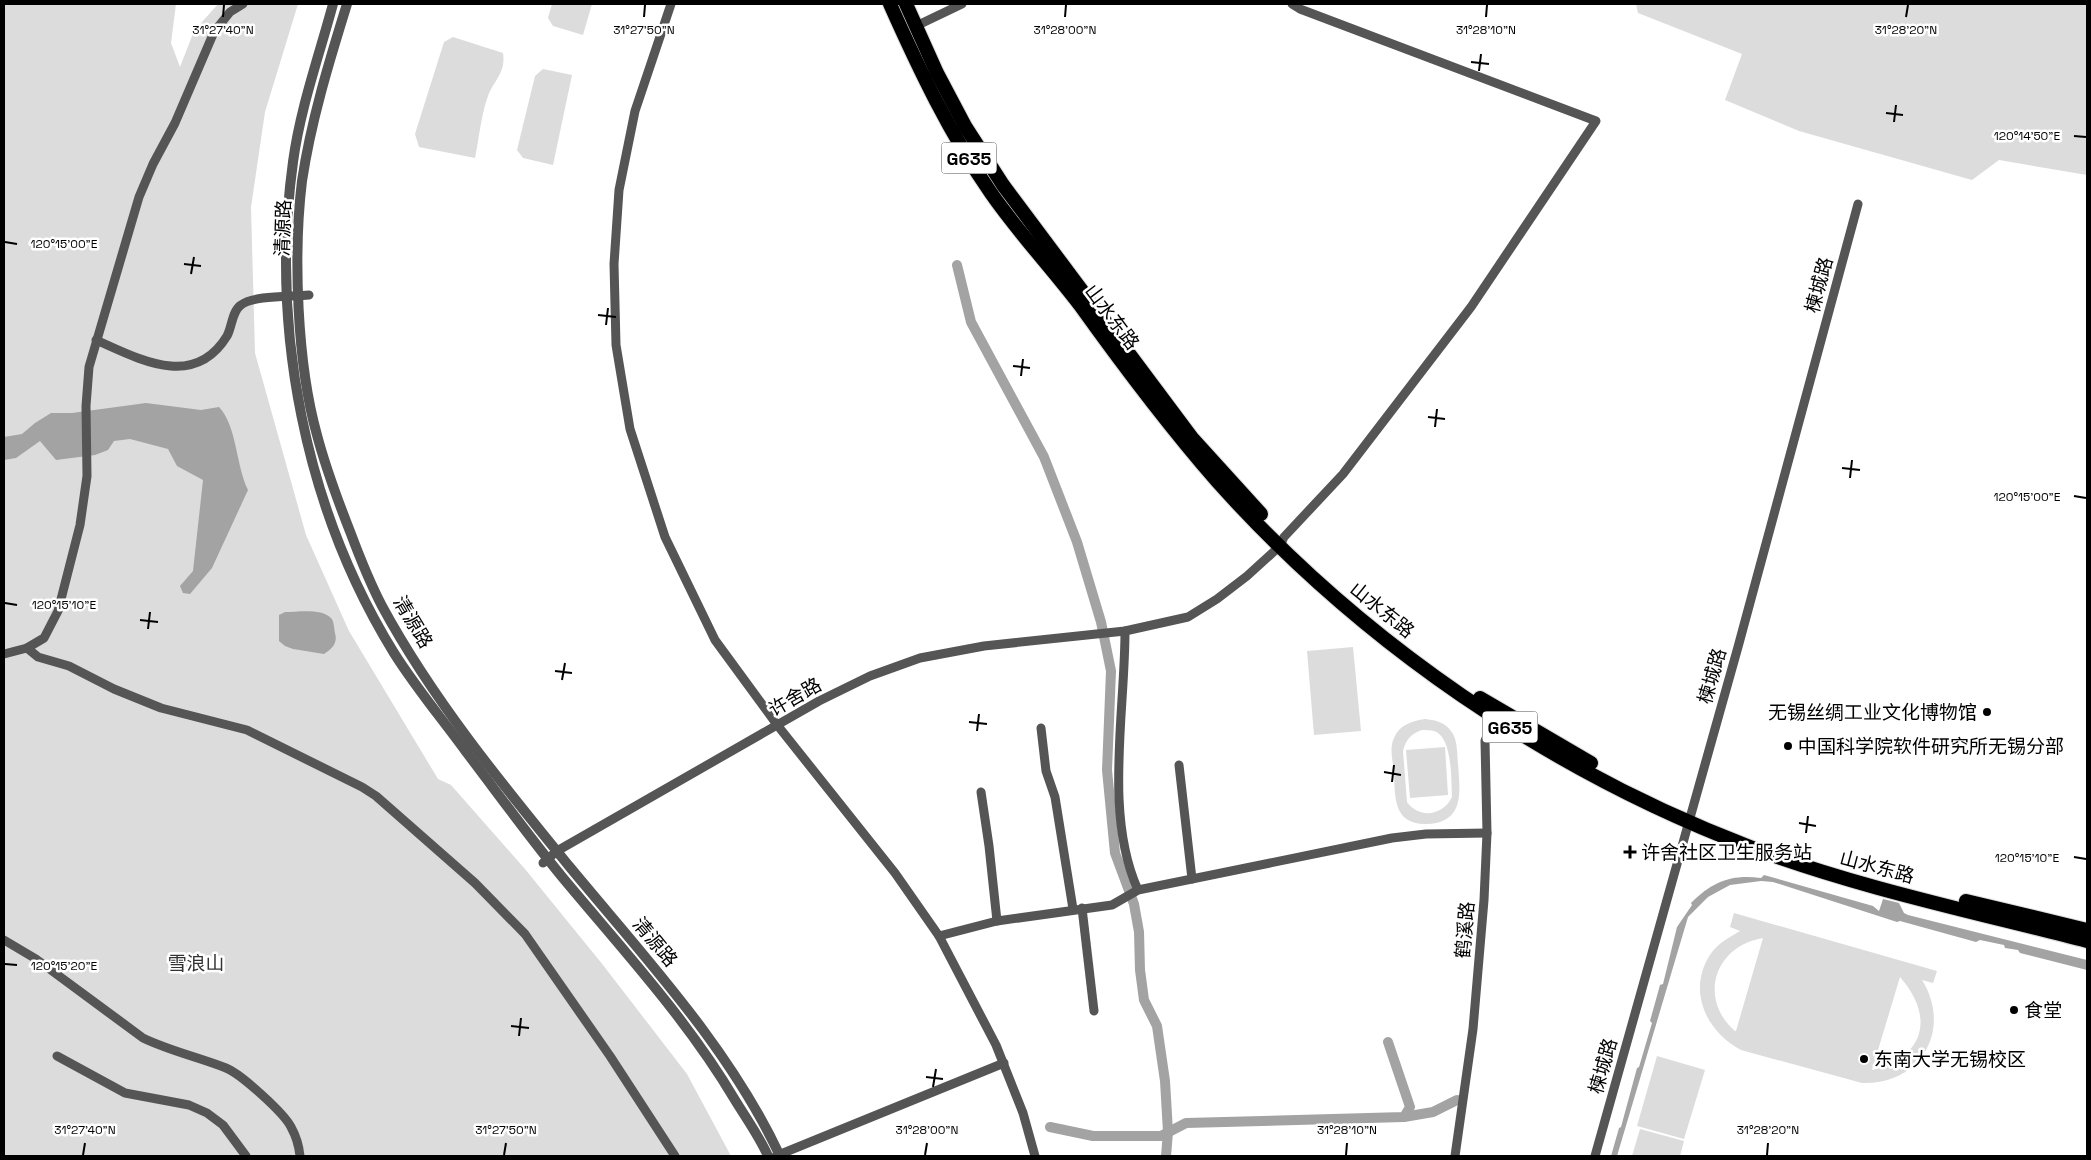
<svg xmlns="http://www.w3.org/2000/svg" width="2091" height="1160" font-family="'Space Grotesk','Noto Sans SC',sans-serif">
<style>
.green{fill:#dcdcdc;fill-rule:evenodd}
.water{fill:#a3a3a3}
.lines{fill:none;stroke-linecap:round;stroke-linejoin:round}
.canal{stroke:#a3a3a3;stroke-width:10}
.trunk-casing{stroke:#dbdbdb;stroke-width:16}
.minor{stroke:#555;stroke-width:9}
.tertiary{stroke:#555;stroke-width:10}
.trunk{stroke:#000;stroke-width:14}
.ticks{fill:none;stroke:#000;stroke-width:2}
.poi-dot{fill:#000;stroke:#fff;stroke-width:2}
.labels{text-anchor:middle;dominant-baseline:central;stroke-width:5;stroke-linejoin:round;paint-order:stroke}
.shield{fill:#fff;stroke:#4c4c4c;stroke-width:1}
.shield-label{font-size:18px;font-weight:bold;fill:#000}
.street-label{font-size:19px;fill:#000;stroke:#fff}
.poi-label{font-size:19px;fill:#000;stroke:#fff;text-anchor:start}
.park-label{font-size:19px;fill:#333;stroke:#fff}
.ticks-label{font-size:12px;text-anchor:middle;fill:#000;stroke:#fff;stroke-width:5;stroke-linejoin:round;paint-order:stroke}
</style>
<rect width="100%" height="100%" fill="#fff"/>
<g class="green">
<path d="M4 4H176L171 43 180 67 194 31 218 4H298L265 112 251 207 255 353 306 535 349 631 438 779 451 785 525 869 603 965 687 1074 731 1156H4Z"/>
<path d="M552 4H592L583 35 553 26 548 18Z"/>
<path d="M1636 4H2087V175L1999 160 1972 180 1799 131 1725 100 1742 54 1638 13Z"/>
<path d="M453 37 503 53C506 73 494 80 488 96 481 115 479 139 475 158L419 147 415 134 444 42Z"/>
<path d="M543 69 572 75 553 165 523 158 517 150 535 76Z"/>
<path d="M1353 647 1361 731 1314 735 1307 651Z"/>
<path d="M1425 719C1434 720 1445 722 1451 731 1458 740 1457 754 1458 764 1460 792 1465 822 1427 824 1393 825 1395 797 1394 772 1393 762 1389 748 1394 738 1399 725 1412 721 1425 719ZM1422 730C1426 730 1431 730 1434 731 1453 737 1451 781 1452 797 1443 816 1419 819 1407 802L1403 751C1406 739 1411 734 1422 730Z"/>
<path d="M1445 747 1448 795 1410 798 1406 750Z"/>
<path d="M1734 913 1937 971 1933 983 1922 980C1953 1030 1920 1085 1862 1083L1741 1050C1705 1031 1686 988 1712 952 1720 942 1730 937 1740 931L1730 927ZM1763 938 1736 1031H1735C1698 999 1714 946 1763 938ZM1900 977C1935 1017 1925 1057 1872 1070Z"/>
<path d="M1657 1056 1705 1070 1684 1139 1637 1126Z"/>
<path d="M1640 1129 1684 1141 1680 1156H1632Z"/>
</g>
<g class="water">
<path d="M146 403 201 410 219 407C237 426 236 466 248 490L212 568 190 594 183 593 180 586 193 571 203 480 177 466 168 449 130 439 114 441 108 450 95 455 56 460 40 441 16 458 4 460V437L22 434 35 423 51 413H72Z"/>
<path d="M285 612C297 612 322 608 331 618 334 621 334 628 335 633 338 643 332 649 324 654L293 649 285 646 279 641V615Z"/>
<path d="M1764 875 1873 906 1879 911 1883 899 1899 903 1904 913 1908 915 2087 960V970L2020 953 2018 950 2005 948 2004 945 1980 940 1976 942 1900 921 1897 922 1773 882 1761 881 1730 885 1708 897 1688 917 1617 1156H1611L1619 1128 1621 1127 1637 1068 1639 1067 1652 1023 1650 1021 1660 985 1663 984 1677 927 1692 905 1691 903C1713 881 1732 874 1761 878Z"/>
</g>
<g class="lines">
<g class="canal">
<path d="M957 265 971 322 1044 457 1077 542 1101 622 1111 671 1107 770 1115 853 1134 904 1139 932 1140 970 1144 1000 1157 1026 1165 1081 1168 1132 1166 1156"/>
<path d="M1404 1117 1433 1112 1457 1100"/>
<path d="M1050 1127 1093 1136H1161L1186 1123 1404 1117 1410 1107 1388 1042"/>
</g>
<defs>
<g id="trunk">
<path d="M890 4C919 69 950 134 991 193 1018 232 1051 267 1080 305 1123 365 1168 425 1217 481 1361 642 1548 770 1750 847 1859 888 1975 912 2087 941"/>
<path d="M906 4 937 73 965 126 1003 185 1192 438 1261 514"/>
<path d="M1480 698 1591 763"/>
<path d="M1966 901 2087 930"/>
</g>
</defs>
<use href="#trunk" class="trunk-casing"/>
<g class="minor">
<path d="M243 4 230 12 214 32 175 123 153 164 139 197 89 367 86 406 87 476 80 525 58 611 44 638 27 648 38 657 69 666 114 689 161 708 247 730 362 787 376 796 475 883 525 934 610 1056 675 1156"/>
<path d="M671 4 635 111 619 190 614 264 616 345 630 429 665 537 715 640 778 726 895 873 939 936 996 1045 1023 1113 1035 1156"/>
<path d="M916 26 962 4"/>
<path d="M96 340C139 359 194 390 227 336 232 327 232 311 241 305 254 295 292 297 309 295"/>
<path d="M1125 631C1125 713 1104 815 1138 890"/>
<path d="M4 654 27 648"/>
<path d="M1041 728 1046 771 1055 797 1073 909"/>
<path d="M1179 765 1192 879"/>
<path d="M981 792 989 846 997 921"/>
<path d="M543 863 557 851 819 701 870 676 920 658 984 646 1125 631 1188 617 1217 599 1247 576 1280 546 1284 537 1343 474 1471 307 1596 121 1300 9 1292 4"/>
<path d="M1082 908 1094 1011"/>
<path d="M939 936 997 921 1112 905 1138 890 1392 838 1426 834 1487 833"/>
<path d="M4 940 36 959 143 1038C170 1051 198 1057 226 1068 241 1074 284 1113 291 1127 296 1136 299 1146 300 1156"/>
<path d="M57 1056 125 1093 189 1105 207 1113 223 1125 246 1156"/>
<path d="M776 1156 1004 1063"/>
<path d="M1455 1156 1473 1029 1484 900 1487 833 1485 741 1496 713"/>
<path d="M1595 1156 1738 647 1858 204"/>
</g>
<g class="tertiary">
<path d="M333 4C319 56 300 109 293 162 270 329 305 509 394 653 416 688 443 720 467 753 499 795 530 838 563 878 623 950 687 1019 735 1100 746 1118 759 1136 768 1156"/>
<path d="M347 4C329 62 311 121 302 181 293 255 297 364 317 435 326 469 338 501 351 534 360 558 370 583 382 606 433 700 502 784 569 866 645 958 729 1047 780 1156"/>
</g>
<use href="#trunk" class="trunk"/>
</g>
<path class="ticks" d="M223 17 224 5M644 17 645 5M1065 17 1066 5M1486 17 1487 5M1906 17 1908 5M1471 62 1489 64M1479 71 1481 54M1886 113 1903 115M1894 122 1896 105M2074 136 2086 137M5 242 17 244M184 264 201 266M191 274 194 257M598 315 616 317M606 325 608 308M1013 366 1030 368M1021 376 1023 359M1428 417 1445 419M1435 427 1437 409M1842 468 1860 470M1850 478 1852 460M2074 496 2086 498M5 603 17 605M140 620 158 622M148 629 150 612M555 671 572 673M562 680 565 663M969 722 987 724M977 731 979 714M1384 772 1401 775M1392 782 1394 765M1799 823 1816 826M1806 833 1808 816M2074 857 2086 859M5 964 17 965M511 1026 529 1028M519 1036 521 1018M926 1077 943 1079M933 1087 936 1069M83 1155 85 1143M504 1155 506 1143M925 1155 927 1143M1346 1155 1347 1143M1767 1155 1768 1143"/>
<g class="poi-dot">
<circle cx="1987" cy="712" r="5"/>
<circle cx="1788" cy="746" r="5"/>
<path d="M1627.5 844.5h5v5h5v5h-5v5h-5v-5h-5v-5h5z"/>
<circle cx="2014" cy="1010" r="5"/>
<circle cx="1864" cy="1059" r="5"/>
</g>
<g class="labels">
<g class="shield">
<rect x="941.5" y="142.5" width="55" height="31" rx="4"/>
<rect x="1482.5" y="711.5" width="55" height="31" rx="4"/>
</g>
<g class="shield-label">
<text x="969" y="158">G635</text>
<text x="1510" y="727">G635</text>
</g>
<g class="street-label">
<text transform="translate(283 228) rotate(-88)">清源路</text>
<text transform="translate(1819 285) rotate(-75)">楝城路</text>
<text transform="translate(1112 317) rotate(53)">山水东路</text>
<text transform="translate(1382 610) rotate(39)">山水东路</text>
<text transform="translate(413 622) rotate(59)">清源路</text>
<text transform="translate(1712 676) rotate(-74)">楝城路</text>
<text transform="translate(795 697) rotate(-30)">许舍路</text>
<text transform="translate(1877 867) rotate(15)">山水东路</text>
<text transform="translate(1465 930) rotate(-85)">鹤溪路</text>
<text transform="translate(655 942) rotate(50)">清源路</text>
<text transform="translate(1603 1066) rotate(-74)">楝城路</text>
</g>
<g class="poi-label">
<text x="1977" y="712" text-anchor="end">无锡丝绸工业文化博物馆</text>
<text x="1798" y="746">中国科学院软件研究所无锡分部</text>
<text x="1641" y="852">许舍社区卫生服务站</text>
<text x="2024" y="1010">食堂</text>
<text x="1874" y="1059">东南大学无锡校区</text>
</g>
<g class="park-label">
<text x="196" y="963">雪浪山</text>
</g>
</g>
<g class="ticks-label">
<text x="223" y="34">31°27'40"N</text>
<text x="644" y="34">31°27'50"N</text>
<text x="1065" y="34">31°28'00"N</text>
<text x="1486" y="34">31°28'10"N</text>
<text x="1906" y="34">31°28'20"N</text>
<text x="2027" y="140">120°14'50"E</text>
<text x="64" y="248">120°15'00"E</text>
<text x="2027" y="501">120°15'00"E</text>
<text x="64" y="609">120°15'10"E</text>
<text x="2027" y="862">120°15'10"E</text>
<text x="64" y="970">120°15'20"E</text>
<text x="85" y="1134">31°27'40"N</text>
<text x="506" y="1134">31°27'50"N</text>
<text x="927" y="1134">31°28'00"N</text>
<text x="1347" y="1134">31°28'10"N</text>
<text x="1768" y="1134">31°28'20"N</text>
</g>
<rect width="2091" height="1160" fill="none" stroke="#000000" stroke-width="10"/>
</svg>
